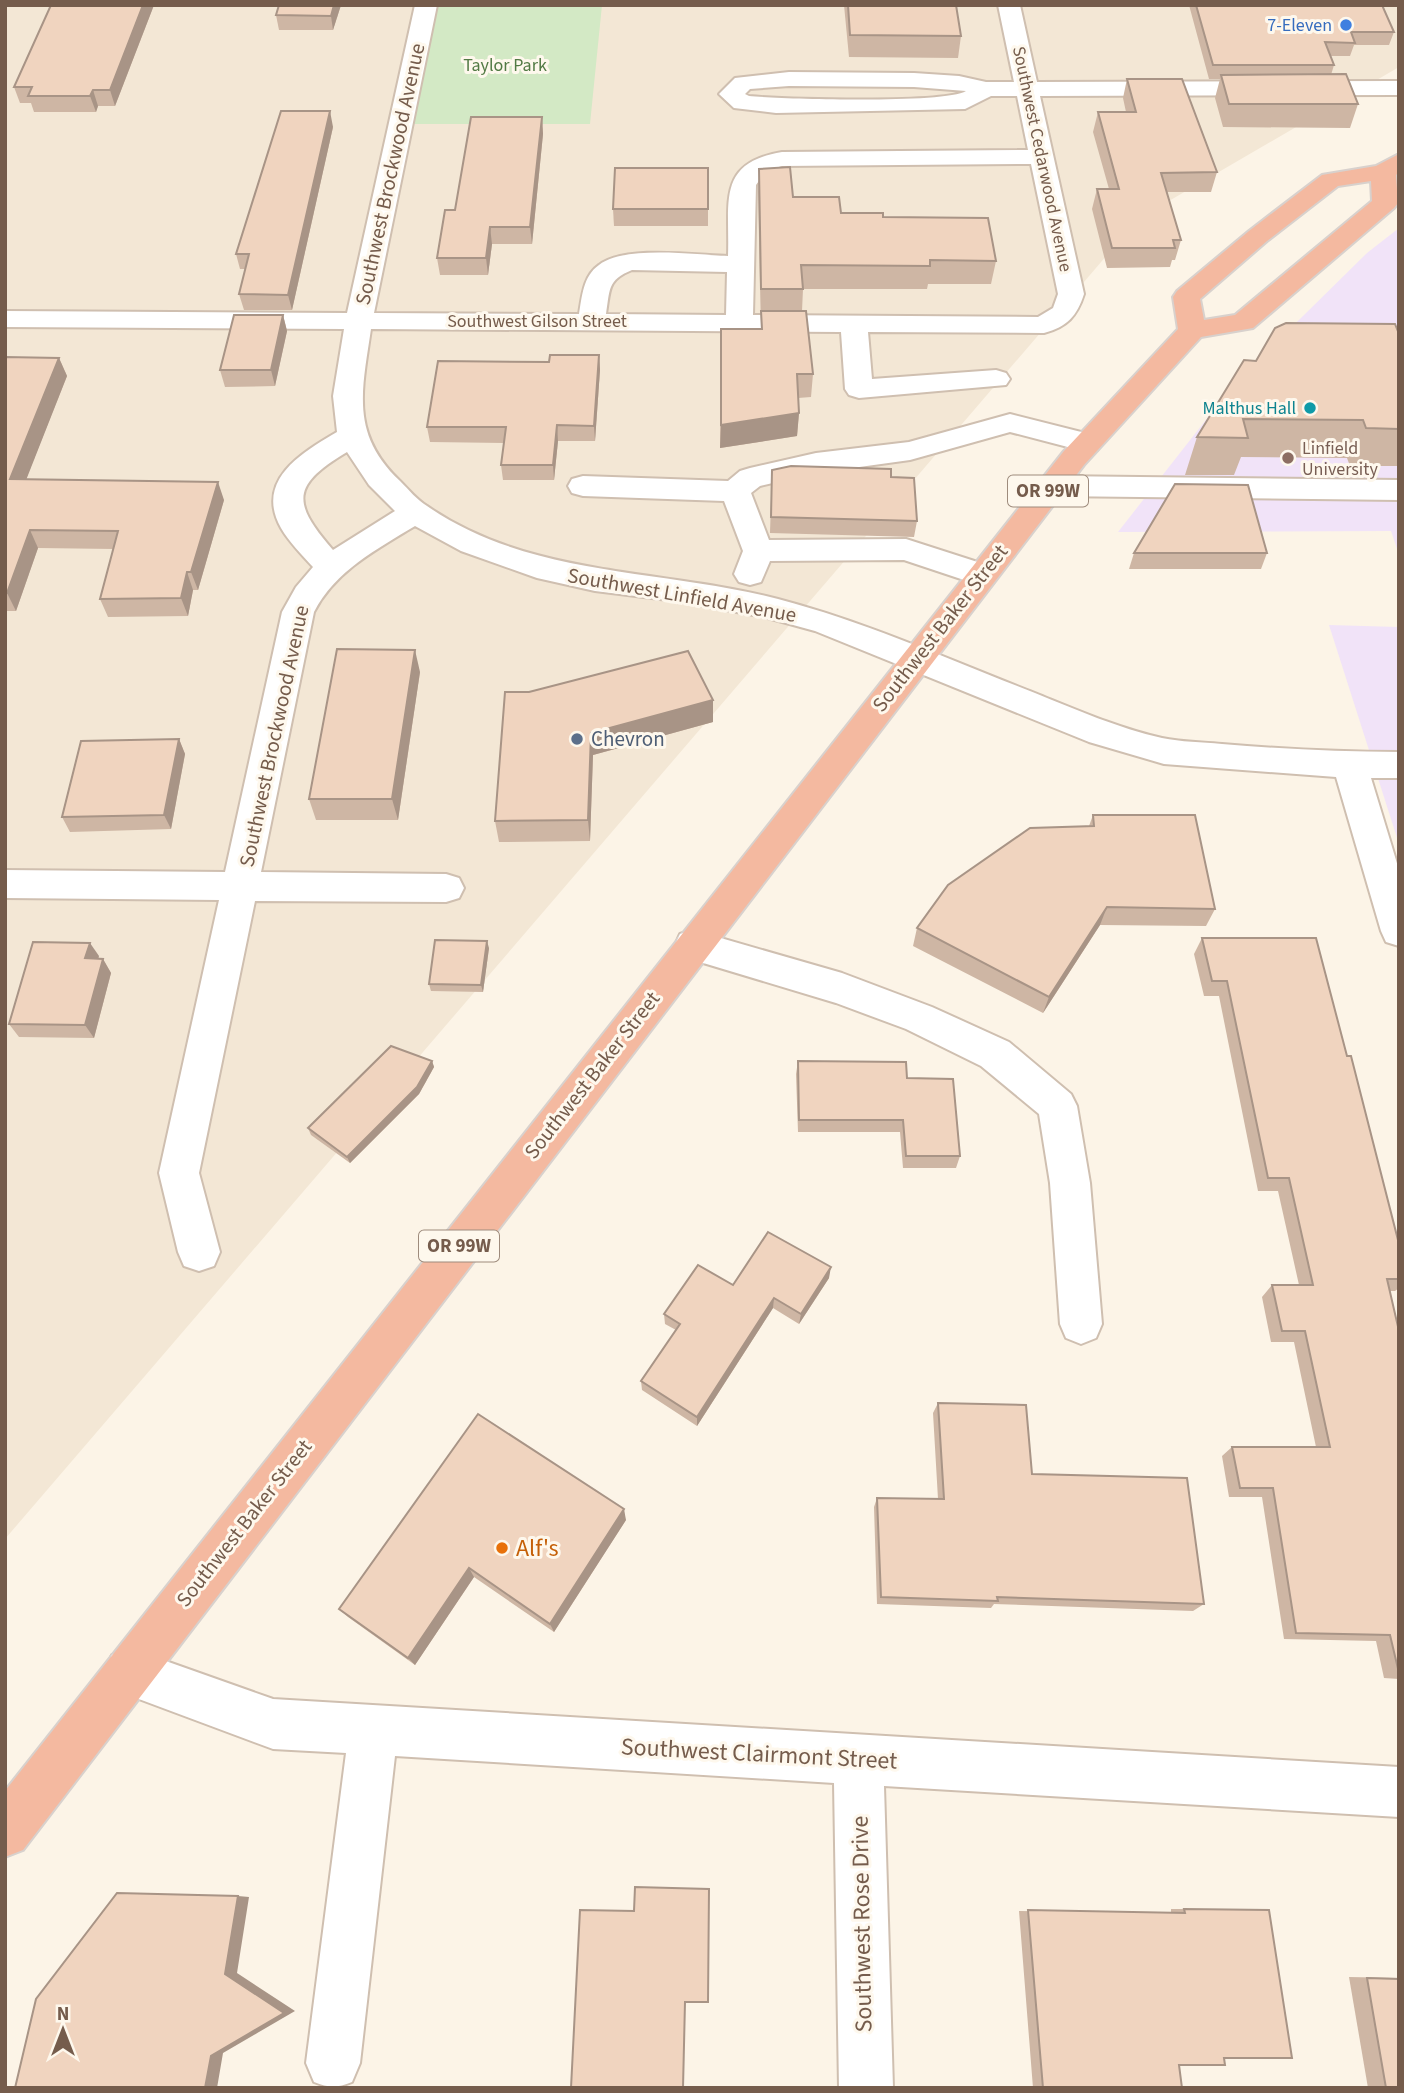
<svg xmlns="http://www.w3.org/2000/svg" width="1404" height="2093" font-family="'Source Sans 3',sans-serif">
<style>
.residential{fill:#f3e7d5}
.education{fill:#f1e3f8}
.green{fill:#d3e9c5}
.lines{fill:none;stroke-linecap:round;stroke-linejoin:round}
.minor-casing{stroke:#cfbfb0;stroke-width:4}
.highway-casing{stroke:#d8d1cd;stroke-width:4}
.minor{fill:#fff;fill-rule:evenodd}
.highway{fill:#f4b9a0;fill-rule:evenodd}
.wall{fill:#ceb6a4}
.shaded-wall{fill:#a89486}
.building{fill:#f0d4bf;stroke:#a89486;stroke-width:2}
.shop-dot{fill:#3f7fe0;stroke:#fef8ed;stroke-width:2.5}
.culture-dot{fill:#0f9aa8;stroke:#fef8ed;stroke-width:2.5}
.education-dot{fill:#8d6e63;stroke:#fef8ed;stroke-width:2.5}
.service-dot{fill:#5c6f8a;stroke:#fef8ed;stroke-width:2.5}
.food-dot{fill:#e8710a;stroke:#fef8ed;stroke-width:2.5}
.labels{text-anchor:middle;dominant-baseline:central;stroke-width:6;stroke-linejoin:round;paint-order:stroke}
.far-shop-label{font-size:18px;fill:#366cbe;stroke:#fef8ed;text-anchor:end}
.far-park-label{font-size:18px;fill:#527a44;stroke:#fef8ed}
.far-street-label{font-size:18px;fill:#755c4c;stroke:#fef8ed}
.far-culture-label{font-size:18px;fill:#0d838f;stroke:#fef8ed;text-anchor:end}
.far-education-label{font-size:18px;fill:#785e54;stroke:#fef8ed;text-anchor:start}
.shield{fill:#fef8ed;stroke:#9e8b7c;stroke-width:2}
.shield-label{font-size:19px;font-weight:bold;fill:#755c4c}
.street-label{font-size:21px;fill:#755c4c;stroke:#fef8ed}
.service-label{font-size:21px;fill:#4e5e75;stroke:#fef8ed;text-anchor:start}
.near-food-label{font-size:24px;fill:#c56008;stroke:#fef8ed;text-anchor:start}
.near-street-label{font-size:24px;fill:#755c4c;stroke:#fef8ed}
</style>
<rect width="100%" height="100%" fill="#fcf4e7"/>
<path class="residential" d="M5 5H1399V67L1138 219 5 1539Z"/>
<g class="education">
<path d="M1399 228V555L1391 531 1118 532 1234 384 1367 253Z"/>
<path d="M1329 625 1399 627V844Z"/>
</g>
<path class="green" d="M426 5H602L590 124H401Z"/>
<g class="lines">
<defs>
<g id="minor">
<path d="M415 5H437L374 313 579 314C582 297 583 276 599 265 624 245 696 255 728 256 730 202 716 163 782 152L1028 150 1017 96H991L965 109 776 113 734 108 719 94 735 78 789 72 914 73 959 76 986 82H1014L998 5H1020L1037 82 1399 81V95L1040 96 1084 294C1077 316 1067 327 1044 333L868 332 872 379 996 370 1006 373 1010 379 1006 385 859 398 849 395 845 389 841 332 371 329C362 391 350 434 400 481 409 490 417 500 427 506 531 578 660 568 778 599 866 622 950 660 1035 693 1077 710 1118 728 1162 738 1181 742 1202 742 1222 744 1281 749 1340 752 1399 752V778H1371L1399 870V946L1386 942 1381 931 1336 777 1164 764 1089 742 815 631 764 617 676 601 595 591 537 578 461 551 415 526C377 549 335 571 314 612L261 872 446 874 459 878 464 888 459 898 446 902 255 901 199 1173 220 1252 214 1266 199 1271 184 1266 178 1252 159 1173 219 900 5 898V870L225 872 282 612 296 587 313 567C302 555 289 542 281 528 254 480 303 452 337 432L333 396 344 329 5 327V311L347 313ZM789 86 914 87 966 91C945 104 781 99 749 96L745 94 750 89ZM1031 164 1058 294 1053 308 1038 317 753 315 756 185 766 171 782 166ZM632 270 727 272 726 315 606 314C610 290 607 280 632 270ZM347 452 369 485 395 511 333 550C291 502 292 485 347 452Z"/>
<path d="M1010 414 1097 436 1102 443 1097 450 1087 452 1010 432 910 460 816 473 760 486 751 493 769 540 906 539 993 567 998 575 993 583 982 586 904 560 770 561 761 582 750 585 739 582 734 574 743 551 724 501 583 496 572 493 568 486 572 479 583 476 728 481 740 471 750 468 816 453 909 442Z"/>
<path d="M1052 476 1399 480V500L1052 496 1041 493 1037 486 1041 479Z"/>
<path d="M693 930 842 973 932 1007 1009 1042 1071 1094 1077 1106 1090 1183 1102 1324 1096 1338 1081 1344 1066 1338 1060 1324 1050 1183 1039 1114 981 1066 906 1029 836 1003 680 956 675 945 680 934Z"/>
<path d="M129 1648 273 1699 1399 1767V1817L884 1786 893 2088H839L834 1783 395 1756 360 2063 352 2082C337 2088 329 2088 314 2082L306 2063 346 1753 273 1749 112 1689 105 1672 112 1655Z"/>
</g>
<path id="highway" d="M1399 154V172L1396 175 1398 203 1394 208 1253 328 1201 337 1084 465 23 1850 5 1857V1791L1064 451 1178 329 1173 297 1177 291 1249 231 1322 175 1376 166ZM1371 181 1372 201 1235 315 1204 320 1200 299 1267 241 1338 186Z"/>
</defs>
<use href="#minor" class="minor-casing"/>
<use href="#highway" class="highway-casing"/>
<use href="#minor" class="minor"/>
<use href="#highway" class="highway"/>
</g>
<g class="wall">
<path d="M154 5 115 106H98L96 112H34L31 103H20L14 87Z"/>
<path d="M341 5 333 30H279L276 15Z"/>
<path d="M844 5H956L961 36 958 58 849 57Z"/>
<path d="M1189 5H1382L1394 32 1389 45H1354L1350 56H1331L1334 65 1331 75 1358 104 1350 128 1223 127 1215 98 1220 79H1209Z"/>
<path d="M1127 79 1217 172 1211 192H1167L1181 240 1175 260H1172L1170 267 1107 268 1092 209 1097 189H1109L1093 132 1098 112H1126L1123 98Z"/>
<path d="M542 117 543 134 532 244H492L488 275H440L437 258 455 210Z"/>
<path d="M333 127 292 310H244L239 294 246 269H240L236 254Z"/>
<path d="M708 168V226H614L613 209Z"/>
<path d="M759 169 793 197 841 213 883 217 996 261 991 284H928L927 289H803L802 311 813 374 811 397 798 398 799 413 797 436 720 448 721 329H761L758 192Z"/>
<path d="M283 315 287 331 275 386 225 387 220 370Z"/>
<path d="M1399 334V466H1350L1347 458 1241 457 1234 475H1185L1197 437 1256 361Z"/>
<path d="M599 355 600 370 595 441H558L554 480H503L501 465 504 443 430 442 427 427 549 362Z"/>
<path d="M5 357 59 358 67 376 26 479 224 500 198 590H193L188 616 108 617 100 599 114 549 38 548 16 611H5Z"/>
<path d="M772 470 891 477 917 521 914 537 770 533Z"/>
<path d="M1134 553H1267L1261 569H1129Z"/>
<path d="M420 672 398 820H316L309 799Z"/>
<path d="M505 692 713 722 593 755 590 841 499 842 495 821Z"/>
<path d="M179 739 185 754 171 829 70 832 62 817Z"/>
<path d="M1093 815 1215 909 1206 926 1100 925 1043 1013 913 946 917 928 1089 826Z"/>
<path d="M1202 938 1347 1056 1399 1244V1288L1395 1291H1389L1399 1331V1679L1384 1678 1376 1641 1284 1639 1262 1497H1229L1222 1456 1232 1447H1316L1294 1342H1271L1262 1297 1272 1285H1299L1278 1191H1258L1219 996H1204L1194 954Z"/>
<path d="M489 948 483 992 431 991 429 984Z"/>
<path d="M99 956 98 959H103L111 973 94 1038 19 1037 9 1024Z"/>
<path d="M432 1061 434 1067 419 1094 350 1163 311 1135 308 1128Z"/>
<path d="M798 1061 907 1078 960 1156 956 1168H903L900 1132H798L796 1074Z"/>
<path d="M829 1278 799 1324 773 1308 697 1426 642 1390 641 1381 676 1330 665 1324 664 1314 733 1285Z"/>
<path d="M938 1403 1032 1474 1204 1604 1193 1611 994 1604 991 1608 877 1604 874 1507 877 1498 938 1499 933 1413Z"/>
<path d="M626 1520 554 1632 474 1577 415 1665 348 1617 339 1609Z"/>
<path d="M1171 1909H1184L1224 2058 1179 2065 1182 2088H1033L1019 1911 1171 1913Z"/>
<path d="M1349 1977 1399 1978V2088H1368Z"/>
</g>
<g class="shaded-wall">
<path d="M143 5H154L115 106 110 90Z"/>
<path d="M334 5H341L333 30 331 16Z"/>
<path d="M93 90 98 106 96 112 90 96Z"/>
<path d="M330 111 333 127 292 310 288 295Z"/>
<path d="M542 117 543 134 532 244 530 227Z"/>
<path d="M490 227 492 244 488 275 486 258Z"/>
<path d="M283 315 287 331 275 386 271 370Z"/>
<path d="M599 355 600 370 595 441 594 426Z"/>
<path d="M59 358 67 376 19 498 10 479Z"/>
<path d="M799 413 797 436 720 448 721 425Z"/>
<path d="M557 425 558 441 554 480 553 465Z"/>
<path d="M218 482 224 500 198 590 191 572Z"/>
<path d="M30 530 38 548 16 611 7 593Z"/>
<path d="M187 572 193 590 188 616 181 598Z"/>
<path d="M415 650 420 672 398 820 392 799Z"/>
<path d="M713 700V722L593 755 590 841 588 820 591 733Z"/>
<path d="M179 739 185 754 171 829 164 815Z"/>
<path d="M1107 907 1100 925 1043 1013 1049 997Z"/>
<path d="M487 941 489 948 483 992 481 985Z"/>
<path d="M90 943 99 956 94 972 85 958Z"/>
<path d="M103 959 111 973 94 1038 85 1025Z"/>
<path d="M432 1061 434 1067 419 1094 350 1163 347 1157Z"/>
<path d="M831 1267 829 1278 799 1324 801 1314Z"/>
<path d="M774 1298 773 1308 697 1426V1417Z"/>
<path d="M624 1509 626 1520 554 1632 550 1624Z"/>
<path d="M469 1568 474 1577 415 1665 408 1658Z"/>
<path d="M238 1896 249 1897 237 1973 295 2011 223 2053 217 2088H205Z"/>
</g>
<g class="building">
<path d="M51 5H143L110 90H93L90 96H28L32 87H14Z"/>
<path d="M279 5H334L331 16 276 15Z"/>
<path d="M848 5H956L961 36 850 35Z"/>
<path d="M1196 5H1382L1394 32H1351L1355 43 1325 42 1334 65H1213Z"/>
<path d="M1346 74 1358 104H1229L1221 75Z"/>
<path d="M1127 79H1182L1217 172 1161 173 1181 240H1173L1175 248H1112L1097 189H1119L1098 112H1136Z"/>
<path d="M281 111H330L288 295 239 294 249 254H236Z"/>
<path d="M471 117H542L530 227H490L486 258H437L445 210H455Z"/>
<path d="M790 167 793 197H839L841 213H883V217L988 218 996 261 930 260V266L801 265 803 289H761L759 169Z"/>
<path d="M615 168H708V209H613Z"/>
<path d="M761 311H806L813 374H797L799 413 721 425V329H762Z"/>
<path d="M234 315H283L271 370H220Z"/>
<path d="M1286 323 1395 324 1399 334V429L1366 428 1363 420 1243 419 1248 438 1197 437 1244 360 1256 361 1275 328Z"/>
<path d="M550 355H599L594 426 557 425 553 465H501L506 427H427L438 361 549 362Z"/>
<path d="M5 357 59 358 10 479 218 482 191 572H187L181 598 100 599 118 531 30 530 7 593H5Z"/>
<path d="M791 466 891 469V477L914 478 917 521 771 517 772 470Z"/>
<path d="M1175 484 1248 485 1267 553H1134Z"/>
<path d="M337 649 415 650 392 799H309Z"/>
<path d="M688 651 713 700 591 733 588 820 495 821 505 692H529Z"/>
<path d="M179 739 164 815 62 817 81 741Z"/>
<path d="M1093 815H1195L1215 909 1107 907 1049 997 917 928 948 885 1030 828 1094 826Z"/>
<path d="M1202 938H1316L1347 1056H1351L1399 1244V1279H1387L1399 1331V1673L1390 1635 1296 1633 1273 1488H1240L1232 1447H1330L1305 1331H1282L1272 1285H1313L1289 1178H1268L1227 981H1212Z"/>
<path d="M435 940 487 941 481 985 429 984Z"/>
<path d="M33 942 90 943 85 958 103 959 85 1025 9 1024Z"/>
<path d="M391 1046 432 1061 417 1087 347 1157 308 1128Z"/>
<path d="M798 1061 906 1062 907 1078 953 1079 960 1156H906L903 1120H799Z"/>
<path d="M768 1232 831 1267 801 1314 774 1298 697 1417 641 1381 680 1324 664 1314 698 1265 733 1285Z"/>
<path d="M938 1403 1026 1405 1032 1474 1187 1478 1204 1604 997 1597 998 1601 881 1597 877 1498 944 1499Z"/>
<path d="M478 1414 624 1509 550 1624 469 1568 408 1658 339 1609Z"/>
<path d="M635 1887 709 1889 708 2002H685L683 2088H571L580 1910 634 1911Z"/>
<path d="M117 1893 238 1896 225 1974 284 2013 211 2056 205 2088H15L36 1999Z"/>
<path d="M1184 1909 1269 1910 1292 2058H1224L1225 2065H1179L1182 2088H1043L1028 1910 1185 1913Z"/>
<path d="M1367 1978 1399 1979V2088H1386Z"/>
</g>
<circle class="shop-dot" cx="1346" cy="25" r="7"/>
<circle class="culture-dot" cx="1310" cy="408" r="7"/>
<circle class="education-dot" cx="1288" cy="458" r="7"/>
<circle class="service-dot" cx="577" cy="739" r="7"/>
<circle class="food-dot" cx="502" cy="1548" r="7"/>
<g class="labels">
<g class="far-shop-label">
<text x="1332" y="25">7-Eleven</text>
</g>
<g class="far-park-label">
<text x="505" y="65">Taylor Park</text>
</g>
<g class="far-street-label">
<text transform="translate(1042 159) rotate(78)">Southwest Cedarwood Avenue</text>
<text x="537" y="321">Southwest Gilson Street</text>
</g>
<g class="far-culture-label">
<text x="1296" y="408">Malthus Hall</text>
</g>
<g class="far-education-label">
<text x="1302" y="448">Linfield<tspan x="1302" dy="21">University</tspan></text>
</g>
<g class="shield">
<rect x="1008" y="475.5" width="80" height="31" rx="5"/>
<rect x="419" y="1230.5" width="80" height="31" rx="5"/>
</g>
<g class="shield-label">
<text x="1048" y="491">OR 99W</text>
<text x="459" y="1246">OR 99W</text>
</g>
<g class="street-label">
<text transform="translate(390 174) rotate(-78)">Southwest Brockwood Avenue</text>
<text transform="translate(682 595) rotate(10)">Southwest Linfield Avenue</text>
<text transform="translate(940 628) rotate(-52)">Southwest Baker Street</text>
<text transform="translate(274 736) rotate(-78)">Southwest Brockwood Avenue</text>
<text transform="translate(592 1075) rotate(-52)">Southwest Baker Street</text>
<text transform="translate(244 1523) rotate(-52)">Southwest Baker Street</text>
</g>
<g class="service-label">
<text x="591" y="739">Chevron</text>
</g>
<g class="near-food-label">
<text x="516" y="1548">Alf's</text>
</g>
<g class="near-street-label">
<text transform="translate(759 1754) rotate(3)">Southwest Clairmont Street</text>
<text transform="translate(862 1924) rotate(-91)">Southwest Rose Drive</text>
</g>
</g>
<rect width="1404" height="2093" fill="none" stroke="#755c4c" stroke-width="14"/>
<g transform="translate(63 2030)" stroke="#fef8ed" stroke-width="5" paint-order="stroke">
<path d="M0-5L12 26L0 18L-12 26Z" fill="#755c4c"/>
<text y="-10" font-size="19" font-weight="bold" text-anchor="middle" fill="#755c4c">N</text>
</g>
</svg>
